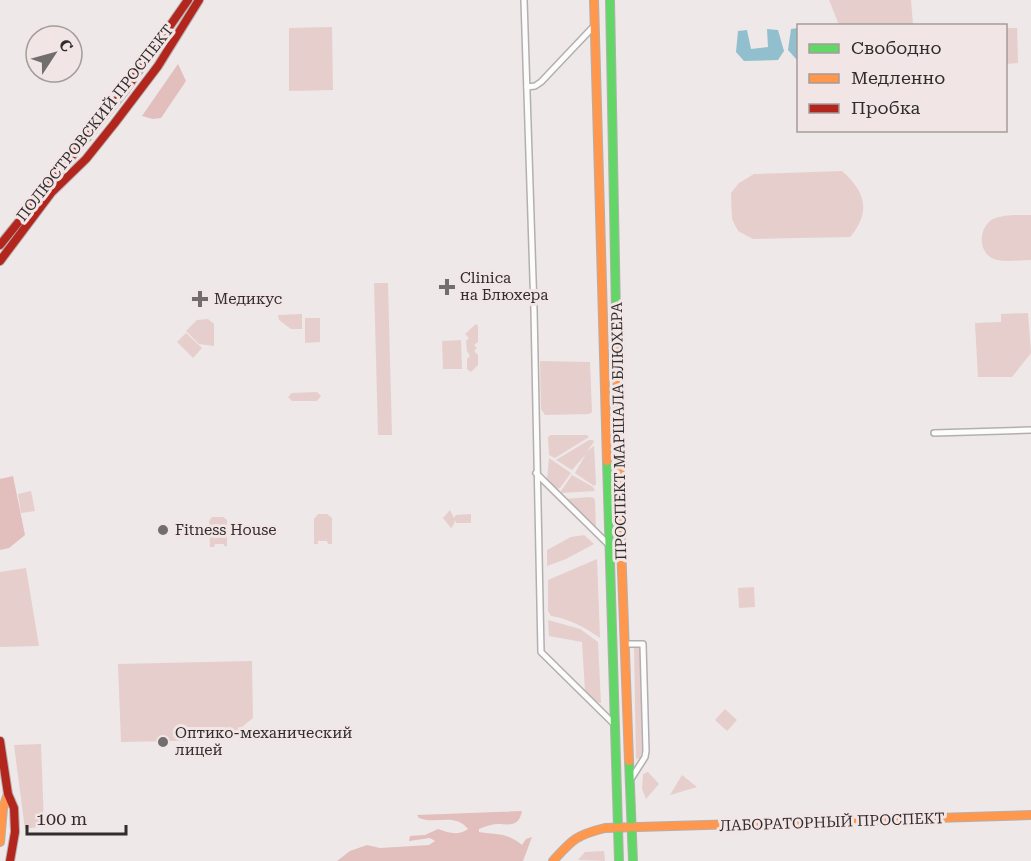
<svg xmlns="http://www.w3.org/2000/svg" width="1031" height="861" font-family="'Roboto Serif',serif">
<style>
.green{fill:#e6cecc}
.forest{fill:#e2bebc}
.water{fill:#92bfce}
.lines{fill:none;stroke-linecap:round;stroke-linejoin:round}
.street-casing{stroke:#b4afaf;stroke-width:8}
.fast-casing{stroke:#b4afaf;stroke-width:10}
.slow-casing{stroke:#b4afaf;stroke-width:10}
.jam-casing{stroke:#b4afaf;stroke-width:10}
.street{stroke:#fcfcfc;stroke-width:5}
.fast{stroke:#63d668;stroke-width:8}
.slow{stroke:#ff974d;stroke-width:8}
.jam{stroke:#b3261e;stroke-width:8}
.poi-dot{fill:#736e6e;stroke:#f1e6e5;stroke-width:2}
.labels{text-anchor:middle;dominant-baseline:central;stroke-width:6;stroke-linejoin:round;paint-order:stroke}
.street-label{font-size:15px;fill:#312d2d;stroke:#f1e6e5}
.poi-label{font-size:15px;fill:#312d2d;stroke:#f1e6e5;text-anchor:start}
</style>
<rect width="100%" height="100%" fill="#eee8e8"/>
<g class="green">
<path d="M829 0H911L913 25H839Z"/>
<path d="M332 27 333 90 289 91V28Z"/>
<path d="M1006 28H1017L1018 63 1006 64Z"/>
<path d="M842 171C866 192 871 212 850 237L753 239 738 231 732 219 731 193 739 183 754 174Z"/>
<path d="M1031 215V260C1020 260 1008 262 997 260 978 256 977 228 993 219 1004 214 1020 215 1031 215Z"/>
<path d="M374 283H388L392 435H378Z"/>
<path d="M1028 313 1031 353 1012 377H978L975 323 1001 322V314Z"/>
<path d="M302 314V329H291L279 320 278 315Z"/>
<path d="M320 318V342L305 343V318Z"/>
<path d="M208 319 214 324V346L199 344 186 331 197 320Z"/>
<path d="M476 324 478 326V342L474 345 477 348 474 351 478 355V365L471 372 467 369V359L470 356 467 351 466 341 469 338 465 334Z"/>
<path d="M186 333 202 348 193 358 177 342Z"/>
<path d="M461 340 462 369H443L442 341Z"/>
<path d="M540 361 590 362 592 412 589 414 545 415 541 409Z"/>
<path d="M292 393 317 392 321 396 317 401H292L288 397Z"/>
<path d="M551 435H587L589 437 555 458 549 455 548 437Z"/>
<path d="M589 440H593L594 442 587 451 594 446 596 484 594 486 575 473 586 454 572 470 556 460Z"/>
<path d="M549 458 571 473 560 488 556 489 547 480Z"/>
<path d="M572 475 593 487 595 491 561 493V491Z"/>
<path d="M31 491 35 511 21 513 18 494Z"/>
<path d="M590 497 594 498 595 501 596 529 564 499Z"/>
<path d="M450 510 454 518 456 515 471 514V523H456L455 520 454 524 451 528 443 518Z"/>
<path d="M318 514H327L332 518V544H328L327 541H318V544H314V519Z"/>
<path d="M212 517H223L227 520V546H224V544H215L214 547H210L209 521Z"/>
<path d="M584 535 594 544 566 559 547 566V550L571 537Z"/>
<path d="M597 559 600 638C584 627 570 619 551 616L548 611V580Z"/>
<path d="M26 568 39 646 0 647V572Z"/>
<path d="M754 587 755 607 739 608 738 588Z"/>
<path d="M548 620 580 629 598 642 601 703 596 702 585 691 582 642 549 636Z"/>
<path d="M634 647H638L640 650 642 751 640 758 637 759 636 758Z"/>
<path d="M252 661 253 718 226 740 121 742 118 664Z"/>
<path d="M725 709 737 720 727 731 715 720Z"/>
<path d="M41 744 44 826 25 829 14 745Z"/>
<path d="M648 772 659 784 646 799 642 789 643 774Z"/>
<path d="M682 775 697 787 670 795Z"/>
<path d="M604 851 605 861 578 860 585 852Z"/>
</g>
<g class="forest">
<path d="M178 64 186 81 161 118 153 119 142 116Z"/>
<path d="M13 476 25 535 9 548 0 550V479Z"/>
<path d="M522 811C519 826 511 825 499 824 492 824 486 826 479 829V832C497 835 506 832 522 845L526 839 532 837 523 861H337L350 851 367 845 380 848 429 845 435 841 430 838 409 841 410 836 425 835 438 829C449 833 458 836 468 829 455 812 435 825 419 818L417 815Z"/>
</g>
<g class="water">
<path d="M798 28V60H797L788 50 791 29Z"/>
<path d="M767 29 778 30 784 51 778 60 744 61 736 52 738 31 747 30 751 49 768 47Z"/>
</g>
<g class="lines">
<defs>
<g id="street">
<path d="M524 0 534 310 541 652 614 724"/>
<path d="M527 87 535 86 541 82 595 25"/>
<path d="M934 433 1031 430"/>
<path d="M536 473 610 546"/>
<path d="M624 644H643L646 751 645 757 631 779"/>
</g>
<g id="fast">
<path d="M610 0 616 314"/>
<path d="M607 461 619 861"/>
<path d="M629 761 633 861"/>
</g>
<g id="slow">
<path d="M594 0 607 461"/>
<path d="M616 314 621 544 629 761"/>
<path d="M0 842 3 808 8 794"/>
<path d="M553 861C572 840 576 835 605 828L1031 815"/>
</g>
<g id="jam">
<path d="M0 245 126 89 188 0"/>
<path d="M0 261 51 193 86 159 114 124 158 66 199 0"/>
<path d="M0 741 8 794 14 808 15 832 10 861"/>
</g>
</defs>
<use href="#street" class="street-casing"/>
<use href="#fast" class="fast-casing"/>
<use href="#slow" class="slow-casing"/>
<use href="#jam" class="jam-casing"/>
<use href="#street" class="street"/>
<use href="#fast" class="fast"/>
<use href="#slow" class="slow"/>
<use href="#jam" class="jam"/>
</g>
<g class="poi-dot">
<path d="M444 278h6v6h6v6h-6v6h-6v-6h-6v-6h6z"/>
<path d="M197 290h6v6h6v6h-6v6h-6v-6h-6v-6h6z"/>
<circle cx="163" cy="530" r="6"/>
<circle cx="163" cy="742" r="6"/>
</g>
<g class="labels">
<g class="street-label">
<text transform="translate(95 123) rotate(-52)">ПОЛЮСТРОВСКИЙ ПРОСПЕКТ</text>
<text transform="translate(619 431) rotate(-91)">ПРОСПЕКТ МАРШАЛА БЛЮХЕРА</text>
<text transform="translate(832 822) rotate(-2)">ЛАБОРАТОРНЫЙ ПРОСПЕКТ</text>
</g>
<g class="poi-label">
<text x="460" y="278">Clinica<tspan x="460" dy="17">на Блюхера</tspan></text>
<text x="214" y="299">Медикус</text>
<text x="175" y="530">Fitness House</text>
<text x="175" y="733">Оптико-механический<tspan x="175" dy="17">лицей</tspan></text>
</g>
</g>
<rect x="797" y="24" width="210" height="108" fill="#f1e6e5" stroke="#a49c9b" stroke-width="1.5"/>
<rect x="809" y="44" width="30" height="9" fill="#63d668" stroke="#a49c9b" stroke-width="1.5"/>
<text x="851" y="54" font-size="18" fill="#312d2d">Свободно</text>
<rect x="809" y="74" width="30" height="9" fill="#ff974d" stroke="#a49c9b" stroke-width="1.5"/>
<text x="851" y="84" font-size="18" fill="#312d2d">Медленно</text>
<rect x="809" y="104" width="30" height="9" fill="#b3261e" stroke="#a49c9b" stroke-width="1.5"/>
<text x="851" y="114" font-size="18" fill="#312d2d">Пробка</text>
<g transform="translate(54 54) rotate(54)"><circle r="28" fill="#f1e6e5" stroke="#a49c9b" stroke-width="1.5"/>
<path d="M0-4.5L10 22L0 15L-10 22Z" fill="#736e6e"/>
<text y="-9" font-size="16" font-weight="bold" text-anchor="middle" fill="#312d2d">С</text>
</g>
<path d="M27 825v9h99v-9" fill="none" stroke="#312d2d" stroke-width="3"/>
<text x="36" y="825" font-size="18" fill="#312d2d" stroke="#f1e6e5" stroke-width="4.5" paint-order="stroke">100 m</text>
</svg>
